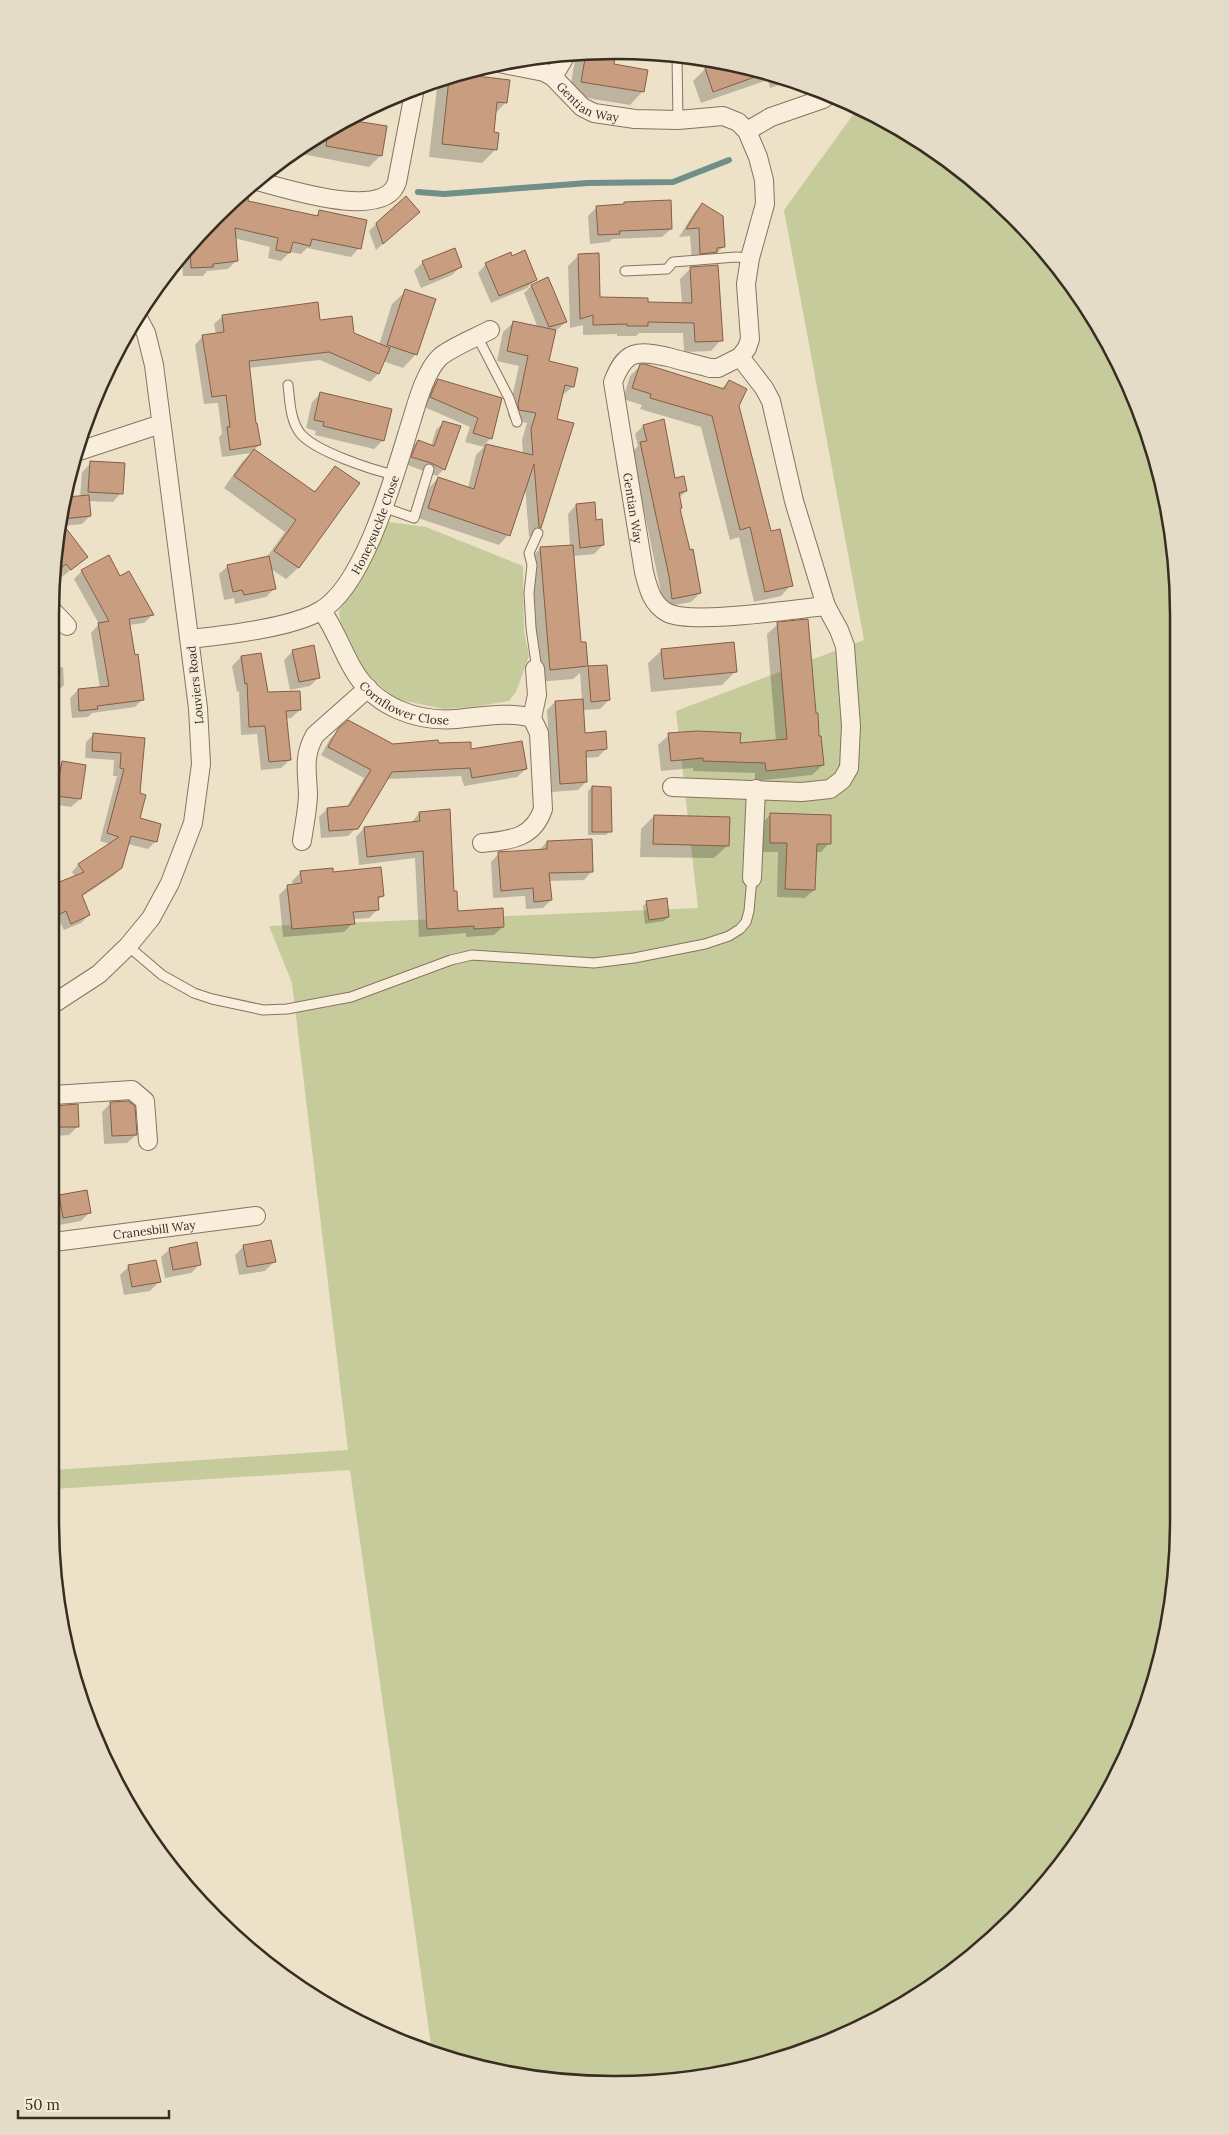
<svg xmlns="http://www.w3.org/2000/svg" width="1229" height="2135" font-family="Lora,serif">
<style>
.green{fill:#c6cb9c}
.shadow{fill:#0003}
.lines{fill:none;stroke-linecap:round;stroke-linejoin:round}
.stream{stroke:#6f8f87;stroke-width:6}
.building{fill:#c99d80;stroke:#865d45}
.lane-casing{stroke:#88735e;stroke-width:11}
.street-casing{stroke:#88735e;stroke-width:20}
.lane{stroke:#f8eedb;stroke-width:9}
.street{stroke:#f8eedb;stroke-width:18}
.labels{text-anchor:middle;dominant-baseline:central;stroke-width:4;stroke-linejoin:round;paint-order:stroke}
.street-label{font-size:12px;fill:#392c21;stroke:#f4ebd7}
.rim{fill:none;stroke:#392c21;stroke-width:2.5}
</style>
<rect width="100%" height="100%" fill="#ede1c8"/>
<g class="green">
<path d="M858 108 928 145 1014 216 1103 332 1149 433 1178 577V1558L1149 1702 1084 1834 1039 1893 958 1968 896 2010 796 2055 651 2084 541 2080 468 2066 432 2052 350 1470 54 1489V1470L348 1450 292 983 269 926 698 908 676 711 864 640 784 210Z"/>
<path d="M389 522 426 527 523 566 524 631 529 656 516 692 509 701 473 707 444 709 395 699 362 669 340 620 339 611 372 558Z"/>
</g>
<g class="shadow">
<path d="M615 50 613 65 643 91 630 105 569 95 576 54Z"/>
<path d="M716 60 724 61 790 81 770 88 768 80 701 103 693 81 705 69 717 65Z"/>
<path d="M457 75 506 102 495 114 493 133 496 149 482 163 429 157 437 88 446 78Z"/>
<path d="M347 120 386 127 381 155 369 167 292 152 301 145Z"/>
<path d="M239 196 247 197 246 202 315 216 320 212 359 248 351 257 307 248 301 254 290 252 281 261 268 258 270 247 234 238 236 261 228 269 207 271 203 276H183L182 256 195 240H199L201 233 215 216Z"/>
<path d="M624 203 671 229 662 237 612 239 609 242 590 244 588 216 597 207 622 206Z"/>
<path d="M702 204 723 247 715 255 692 262 690 236 679 237 694 213Z"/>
<path d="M411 219 376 250 369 231 377 223Z"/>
<path d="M579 255 599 298 647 303 682 304 680 279 691 268 721 340 711 351 684 352 683 333H639L636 336H617V334L583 335V325L570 328 568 266Z"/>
<path d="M512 258 535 280 527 288 491 303 478 273 486 264Z"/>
<path d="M423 262 461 266 452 275 421 288 414 271Z"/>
<path d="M547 279 566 322 558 329 554 330 547 362 573 387 561 396 540 527 529 537 525 485 508 535 499 545 418 518 429 488 438 478 468 488 476 455 484 447 465 442 470 427 422 406 429 389 438 380 501 399 491 438 484 445 523 454 522 440 527 423 510 419 508 415 519 366 497 361 503 332 513 323 538 328 524 293 531 286Z"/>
<path d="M406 291 416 354 403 368 383 361 378 374 370 382 320 360 248 368 254 424 259 445 254 450 313 493 335 467 358 484 298 568 286 579 271 569 275 588 266 597 235 604 234 598 224 600 219 574 228 566 266 558 285 532 224 488 242 462 251 453 222 457 219 437 222 434 218 403 204 404 195 345 203 336 216 335 214 324 223 316 319 321 379 345 392 304Z"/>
<path d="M640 366 721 389 729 381 738 406 770 532 791 585 781 596 754 602 739 537 730 540 701 427 640 409 642 405 623 399 630 376Z"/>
<path d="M321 393 383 440 374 449 315 435 316 431 306 428 312 402Z"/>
<path d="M98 397 99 402 91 410Z"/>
<path d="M443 423 444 469 437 476 405 464 411 448 418 441 431 446 436 430Z"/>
<path d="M643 426 674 479 686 491 679 498V509L700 593 691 602 664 607 632 452 638 446 635 434Z"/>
<path d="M91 463 121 493 113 502 88 501 90 516 82 524 62 526 86 557 62 577 58 571 56 573 53 569 67 498 80 497 82 472Z"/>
<path d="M576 505 595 521 603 545 594 554 573 556 580 644 585 643 587 669 589 667 609 700 600 709 583 710 584 734 606 749 598 757 585 758 586 782 578 790 552 792 547 710 555 702 582 700 580 673 573 679 537 682 527 562 541 548 570 546 568 514Z"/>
<path d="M82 571 120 578 152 615 144 623 129 625 143 699 135 707 92 713 88 717 72 718 70 698 78 690 100 688 91 633 99 624 74 579Z"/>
<path d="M778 624 818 737 823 765 812 775 755 781V773L693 771V768L661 771 658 745 669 735 739 744 776 741 767 634Z"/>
<path d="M662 650 735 672 722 685 651 692 648 663Z"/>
<path d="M293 651 319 677 310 686 290 690 284 660Z"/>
<path d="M241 657 267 694 300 710 291 718 285 719 290 760 281 768 261 770 257 734 241 735 239 691 237 692 232 666Z"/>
<path d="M52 662 58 668 63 667 64 685 56 693H52Z"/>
<path d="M339 730 393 745 437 744 470 751 526 769 517 777 464 786 461 776 386 779 357 828 348 836 321 838 319 817 327 809 346 808 364 778 321 755 330 739Z"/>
<path d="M94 734 144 739 138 794V819L156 841 148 849 128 844 121 868 113 876 81 897 89 915 81 923 64 930 58 918 52 921V887L75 877 72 872 79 864 110 844 100 841 117 776H113L114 760 85 758 86 742Z"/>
<path d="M62 762 80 799 71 807 52 804V774Z"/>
<path d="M592 787 610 831 606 835H588V791Z"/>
<path d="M419 813 457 913 503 927 494 935 466 937V933L419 937 415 858 359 865 356 837 364 828 411 823Z"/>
<path d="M771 814 829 843 821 852H815L814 890 805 898 777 897 778 852H762V823Z"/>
<path d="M654 816 728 845 714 858 640 857 641 829Z"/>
<path d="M547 842 592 871 584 880 549 881 551 900 543 908 526 909 525 896 493 898 491 862 499 853 539 850Z"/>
<path d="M301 872 332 873 383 896 377 901 378 909 369 918 353 919V923L344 932 283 937 279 895 288 886H293L292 881Z"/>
<path d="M647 902 668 917 664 921 645 924 643 906Z"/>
<path d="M111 1103 136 1135 127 1143 104 1144 102 1112Z"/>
<path d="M53 1107 78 1126 69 1135 53 1136Z"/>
<path d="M86 1192 90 1212 81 1221 54 1226 53 1197Z"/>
<path d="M244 1246 274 1262 265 1271 239 1275 235 1255Z"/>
<path d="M170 1249 200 1264 191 1273 165 1278 161 1257Z"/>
<path d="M129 1266 159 1282 150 1291 124 1295 120 1275Z"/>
</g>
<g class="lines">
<path class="stream" d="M418 192 444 194 588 183 673 182 729 160"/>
</g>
<g class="building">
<path d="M616 50 614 64 648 70 644 92 581 82 586 53Z"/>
<path d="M724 61 766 73 713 92 705 68Z"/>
<path d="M460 74 510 80 507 103 497 102 494 132 499 133 497 150 442 144 449 78Z"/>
<path d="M349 120 387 126 382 156 326 146 328 130Z"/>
<path d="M249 188 248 201 318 216 319 210 367 220 361 249 312 239 310 246 293 242 290 253 276 250 278 238 235 228 238 261 213 264V267L191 268 190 246 215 216Z"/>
<path d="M406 196 420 212 383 244 376 223Z"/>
<path d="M671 200 672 229 619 231 620 234 598 235 596 206 624 204V202Z"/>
<path d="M702 203 723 216 725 247 717 248V252L700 254 699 228 686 229Z"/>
<path d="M455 248 462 267 430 280 422 261Z"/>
<path d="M525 250 537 280 499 296 485 263 511 252 512 256Z"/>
<path d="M599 253 600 297 648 298V302L692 303 690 267 718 265 723 341 695 342 694 323 648 322V326H627V324L593 325V315L580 319 578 254Z"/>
<path d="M548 277 567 322 549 327 531 285Z"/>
<path d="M405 289 436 299 417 355 387 345Z"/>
<path d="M318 302 320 320 352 316 354 333 390 348 379 374 329 352 249 361 256 423H257L261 445 230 450 227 427H230L226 395 212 397 202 335 224 332 222 315Z"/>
<path d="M513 321 556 330 549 361 578 368 574 387 565 385 557 419 574 423 541 528 539 527 534 464 510 536 428 508 438 477 474 489 486 444 533 455 531 429 536 413 519 410 518 404 528 356 507 351Z"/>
<path d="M640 364H645L724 389 729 380 747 389 739 406 771 531 780 529 793 586 765 592 750 527 740 530 712 416 650 398 651 394 632 388Z"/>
<path d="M438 379 502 398 492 439 473 433 478 418 430 397Z"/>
<path d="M320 392 392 409 384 441 323 426 324 422 314 420Z"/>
<path d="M664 419 675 478 684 476 687 491 679 493 682 508 680 509 690 550 693 549 701 593 672 599 669 576 640 442 647 441 643 425Z"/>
<path d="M443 421 461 426 445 470 431 463 411 457 418 440 434 446Z"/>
<path d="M254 449 315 492 335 466 360 483 299 568 274 551 296 520 234 476Z"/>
<path d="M90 461 125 463 123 494 88 492Z"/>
<path d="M89 495 91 516 63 519 67 497Z"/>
<path d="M595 502 596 520 602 519 604 545 580 548 576 504Z"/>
<path d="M62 523 88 557 71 570 66 564 52 576Z"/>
<path d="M573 545 581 642H586L588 666 550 670 540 547Z"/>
<path d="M109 555 120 576 129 571 154 615 129 619 135 655 138 654 144 700 97 706 98 709 79 711 78 689 109 686 98 623 109 621 81 570Z"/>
<path d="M269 556 276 589 244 595 242 590 233 592 227 565Z"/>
<path d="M808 619 816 713H818L819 736H821L824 765 766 771 765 763 703 761V758L671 761 668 733 697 731 741 733 740 743 787 739 777 622Z"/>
<path d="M734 642 737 672 664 679 661 649Z"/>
<path d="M314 645 320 678 299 682 292 650Z"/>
<path d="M261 653 268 692 300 691 301 710 286 711 291 760 269 762 265 726 249 727 247 683 245 684 241 656Z"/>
<path d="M607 665 610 700 591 702 588 666Z"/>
<path d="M583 699 585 733 606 731 607 749 586 751 587 782 560 784 555 701Z"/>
<path d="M348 720 393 744 438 740 439 743 471 742V749L522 741 527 769 472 778 470 768 392 772 358 829 329 831 327 808 349 806 371 770 328 747 338 729Z"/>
<path d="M93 733 145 738 140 793 146 795 140 818 161 824 157 842 131 836 122 868 82 895 90 915 71 924 66 911 52 918V885L84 872 78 864 119 837 107 833 124 769 120 768 121 753 92 751Z"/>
<path d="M62 761 86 765 81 799 56 796Z"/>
<path d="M592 786 611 787 612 832H592Z"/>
<path d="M450 809 454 891H457L458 911 503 908 504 927 474 929V926L427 929 423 851 367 857 364 827 420 821 419 812Z"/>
<path d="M770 813 831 815V844H817L815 890 785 889 787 843H770Z"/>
<path d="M654 815 730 817 729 846 653 844Z"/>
<path d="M592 839 593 872 549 873 552 900 534 902 533 888 501 891 498 852 547 849V841Z"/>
<path d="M381 867 384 896 378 897 379 910 353 912 355 924 292 929 287 885 302 883 300 871 333 868V872Z"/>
<path d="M667 898 669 917 649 920 646 901Z"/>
<path d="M128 1101 135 1106 137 1135 112 1136 110 1102Z"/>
<path d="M78 1104 79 1127H53V1106Z"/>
<path d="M87 1190 91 1213 63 1218 59 1195Z"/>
<path d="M271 1240 276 1262 247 1267 243 1245Z"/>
<path d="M197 1242 201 1265 173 1270 169 1248Z"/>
<path d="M156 1260 161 1282 132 1287 128 1265Z"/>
</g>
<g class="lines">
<defs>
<g id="lane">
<path d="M677 56 678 120"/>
<path d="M625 271 667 269 673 262 736 257 750 258"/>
<path d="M477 336 509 398 517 422"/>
<path d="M288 385C290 401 290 420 300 433 314 451 372 470 395 475"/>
<path d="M383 507 414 518 429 469"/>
<path d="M535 669 536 663 531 628 529 593 532 565 529 553 538 533"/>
<path d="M128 946 162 975 194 993 212 999 263 1010 287 1009 351 997 451 960 472 955 594 963 634 958 705 944 729 936 740 929 746 922 749 911 752 878"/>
</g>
<g id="street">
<path id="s1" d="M499 63 544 72 553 77 582 107 594 113 635 119 678 120 723 116 738 122 747 131 758 157 764 180 765 204 750 258 746 284 750 339 747 348 740 357 718 368H710C696 364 682 361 668 357 637 350 625 350 613 382L644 572C648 588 652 605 668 613 693 625 794 609 826 606"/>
<path d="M553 77 566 55"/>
<path d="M747 131 771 117 823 99 831 93"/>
<path d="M257 181C285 188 385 222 397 182L415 88"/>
<path d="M76 452 161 424"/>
<path d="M51 609 67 626"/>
<path id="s2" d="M322 611C336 630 343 654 356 674 378 708 418 722 456 719 480 717 509 711 532 718"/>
<path id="s3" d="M190 639C225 635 291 628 320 611 366 585 396 469 412 419 417 402 426 370 440 357 450 348 477 337 490 330"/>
<path d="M672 787 802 792 830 789 842 780 849 768 851 726 845 646 839 630 826 606 794 501 771 401 764 388 740 357"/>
<path d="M302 841C304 825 308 809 308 793 307 770 303 756 315 735L368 688"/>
<path d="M482 843C510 840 533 839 543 809L539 733 532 718 537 695 535 669"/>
<path d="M752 878 756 789"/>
<path d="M53 1004 99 974 128 946 151 918 170 883 193 823 201 764 198 708 154 365 146 333 137 316"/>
<path d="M53 1095 132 1090 145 1101 148 1141"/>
<path id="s4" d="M54 1242 256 1216"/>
</g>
</defs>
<use href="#lane" class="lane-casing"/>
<use href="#street" class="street-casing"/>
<use href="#lane" class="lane"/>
<use href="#street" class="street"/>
</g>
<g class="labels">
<g class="street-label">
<text stroke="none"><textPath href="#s1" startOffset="101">Gentian Way</textPath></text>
<text stroke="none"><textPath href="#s1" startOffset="778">Gentian Way</textPath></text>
<text stroke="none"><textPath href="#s3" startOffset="238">Honeysuckle Close</textPath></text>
<text transform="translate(195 685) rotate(-96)">Louviers Road</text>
<text stroke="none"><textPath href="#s2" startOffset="131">Cornflower Close</textPath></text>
<text stroke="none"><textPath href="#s4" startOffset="101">Cranesbill Way</textPath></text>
</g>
</g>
<path d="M0 0H1229V2135H0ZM614 59H615A555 555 0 0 1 1170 614V1521A555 555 0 0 1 615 2076H614A555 555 0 0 1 59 1521V614A555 555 0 0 1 614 59Z" fill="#e5dcc8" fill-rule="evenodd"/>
<path class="rim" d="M614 59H615A555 555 0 0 1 1170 614V1521A555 555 0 0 1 615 2076H614A555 555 0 0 1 59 1521V614A555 555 0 0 1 614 59Z"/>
<path d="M18 2110v8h151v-8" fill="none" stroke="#392c21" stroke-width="2.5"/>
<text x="25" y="2110" font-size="15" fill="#392c21" stroke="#f4ebd7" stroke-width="4" paint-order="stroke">50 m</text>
</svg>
